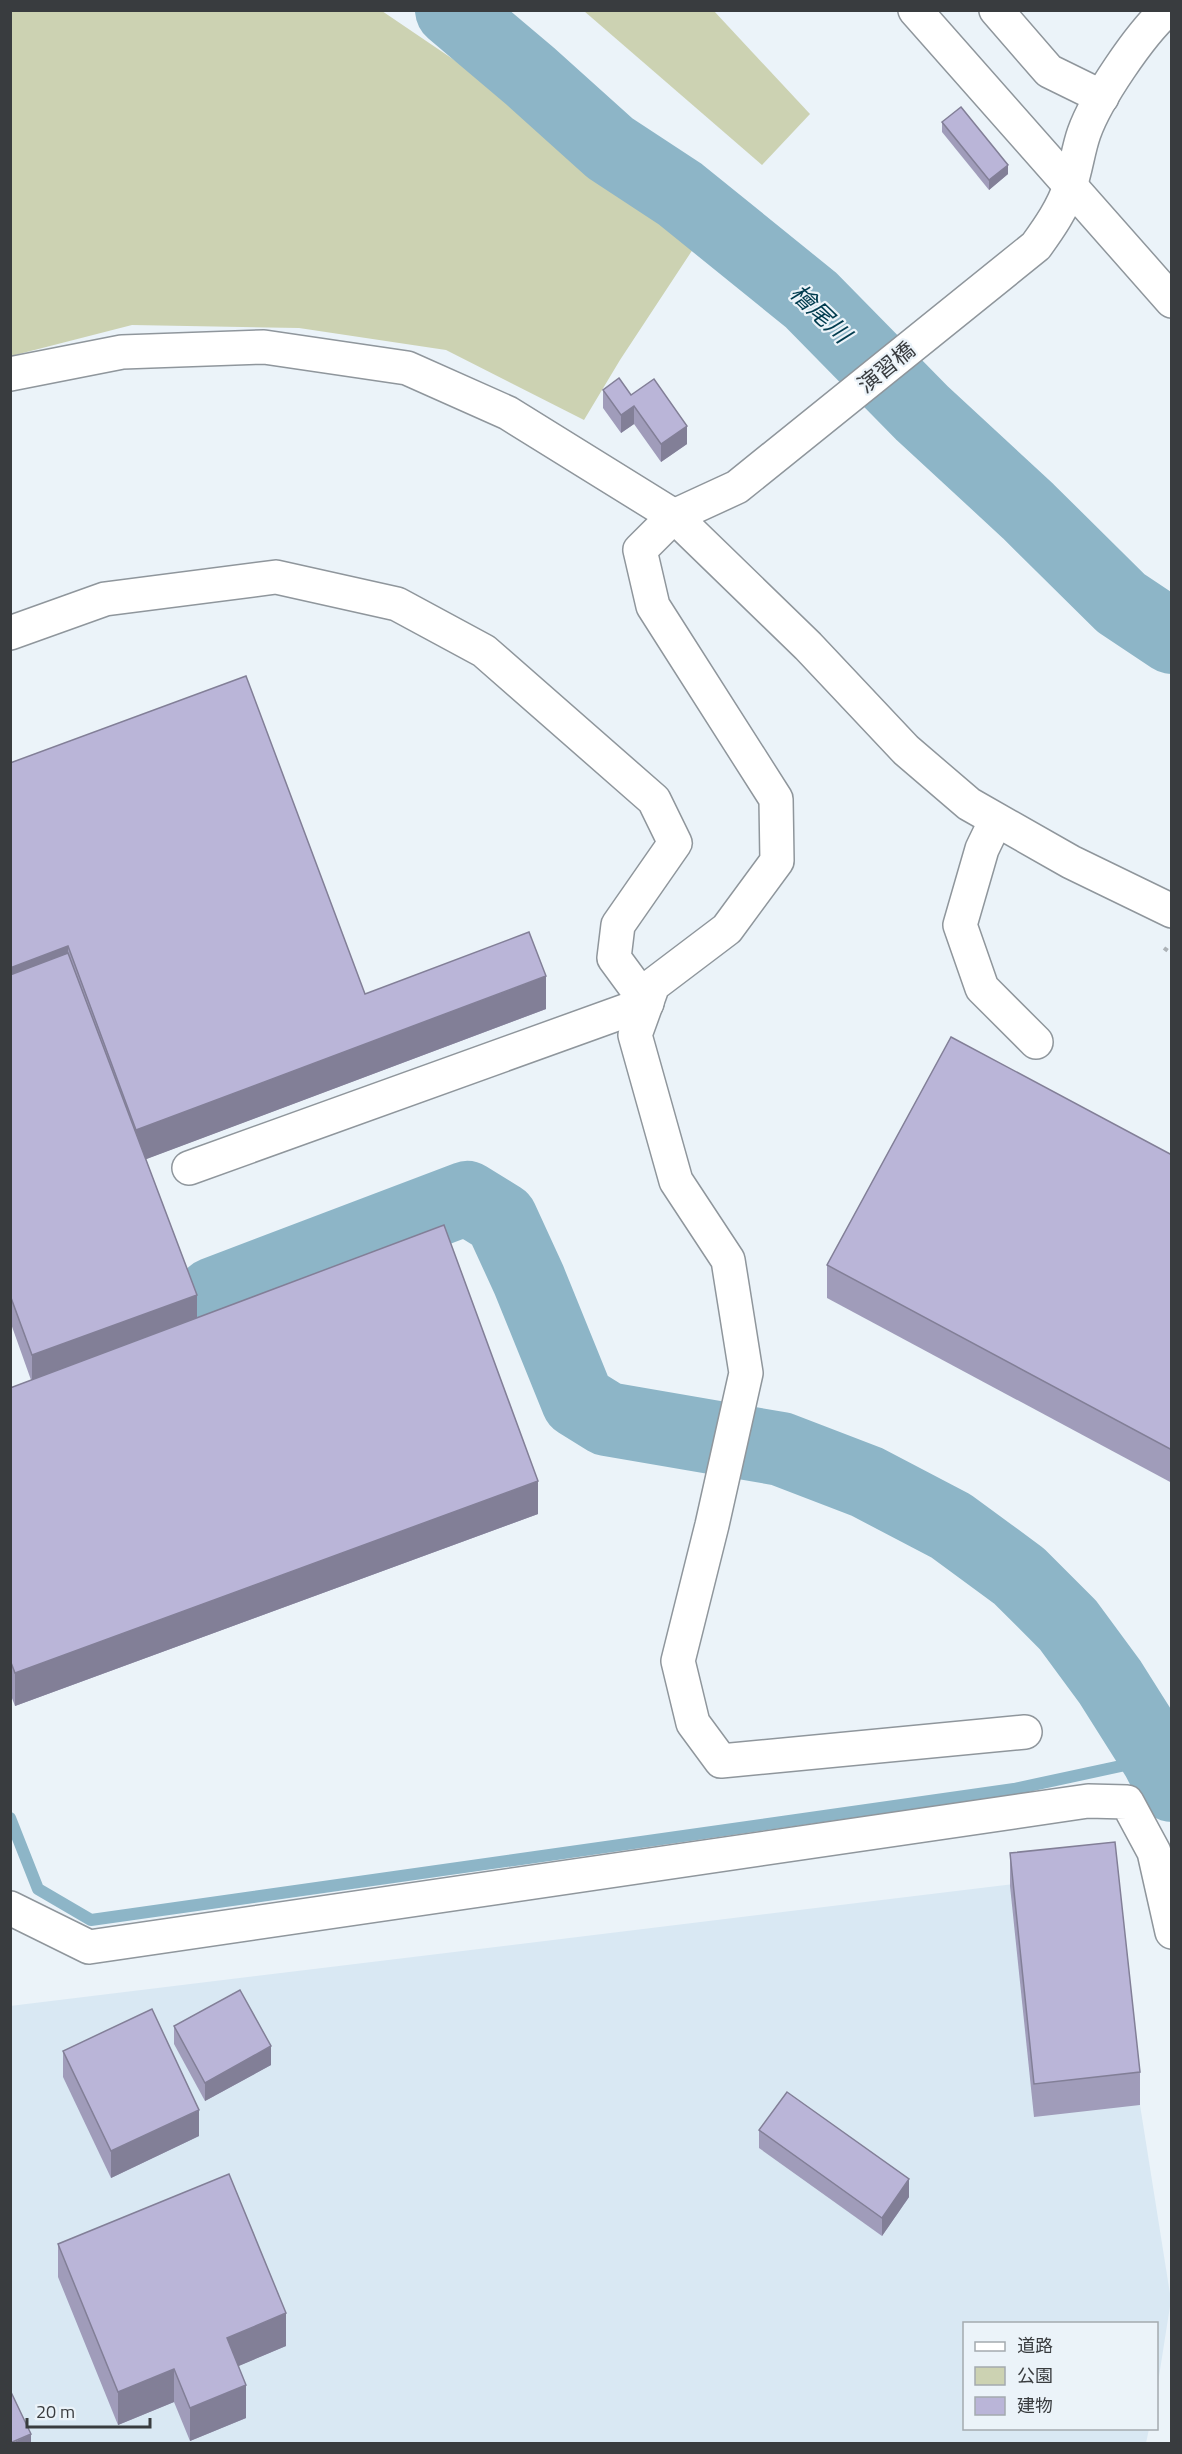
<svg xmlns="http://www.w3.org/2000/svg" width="1182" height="2454" font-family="'Titillium Web','Noto Sans JP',sans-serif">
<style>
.built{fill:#d9e8f3}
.green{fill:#ccd2b2}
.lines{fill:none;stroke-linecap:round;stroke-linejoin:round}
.stream{stroke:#8db5c7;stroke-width:12}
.river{stroke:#8db5c7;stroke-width:74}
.minor-casing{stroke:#8f969c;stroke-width:36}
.path{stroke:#acb2b7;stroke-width:4;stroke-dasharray:4.5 4.5;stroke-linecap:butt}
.minor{stroke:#fff;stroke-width:33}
.wall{fill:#a09cba}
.shaded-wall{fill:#827f97}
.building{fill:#bab5d8;stroke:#827f97;stroke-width:1.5}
.labels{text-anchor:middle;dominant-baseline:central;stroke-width:4.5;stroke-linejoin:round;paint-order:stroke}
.street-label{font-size:22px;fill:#393c3f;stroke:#ebf3f9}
.water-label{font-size:24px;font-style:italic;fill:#003b4e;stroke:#ebf3f9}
</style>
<rect width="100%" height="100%" fill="#ebf3f9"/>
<path class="built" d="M1096 1874 1140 2105 1171 2300 1157 2389 1156 2324H964V2428L1149 2429 1146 2443H11L10 2006Z"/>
<g class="green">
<path d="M10 11H382L497 89 699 240 620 360 584 420 446 350 299 328 132 325 11 356Z"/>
<path d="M584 11H714L810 114 762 165Z"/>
</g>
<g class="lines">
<path class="stream" d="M10 1818 38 1889 91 1920 1014 1789 1158 1758"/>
<g class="river">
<path d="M452 10 530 76 610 148 680 194 811 300 922 413 1028 511 1121 603 1172 637"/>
<path d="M214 1294 467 1198 501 1219 529 1280 578 1401 607 1419 781 1449 867 1482 951 1526 1019 1576 1068 1625 1110 1682 1158 1758 1172 1785"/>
</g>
<defs>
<g id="minor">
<path d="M915 10 1172 301"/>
<path d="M996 10 1049 71 1102 97"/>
<path d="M10 374 122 352 264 347 407 368 508 413 674 516 808 646 906 750 969 804 1071 862 1172 911"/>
<path d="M10 633 105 599 276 577 397 604 484 651 654 800 675 843 618 925 614 958 647 1003 189 1168"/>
<path d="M996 820 982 849 960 925 982 988 1036 1042"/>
<path d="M1025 1732 721 1761 693 1723 678 1661 712 1525 746 1373 728 1260 676 1181 635 1035 653 985 727 929 777 861 776 799 653 606 640 550 674 516 737 487 1036 246C1049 228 1063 208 1070 186 1076 169 1078 150 1084 133 1096 99 1140 34 1167 10"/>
<path d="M10 1908 89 1947 1088 1801 1127 1802 1154 1852 1172 1932"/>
</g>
</defs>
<use href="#minor" class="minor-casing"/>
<path class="path" d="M1164 948 1172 954"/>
<use href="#minor" class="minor"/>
</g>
<g class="wall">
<path d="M942 122 1008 174 989 190 942 132Z"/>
<path d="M603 390 631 395 687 444 661 462 634 424 621 433 603 408Z"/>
<path d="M10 763 365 994 546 1009 146 1159 197 1318 538 1514 15 1706 10 1693V1388L31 1380 10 1321Z"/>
<path d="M1172 1155V1483L827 1298V1265Z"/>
<path d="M1010 1853 1140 2072V2105L1034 2117 1010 1886Z"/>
<path d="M174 2026 271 2065 205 2101 174 2044Z"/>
<path d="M63 2051 199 2136 111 2178 63 2077Z"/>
<path d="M759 2130 909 2197 882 2236 759 2148Z"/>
<path d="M58 2244 286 2346 238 2366 246 2418 190 2441 174 2402 118 2425 58 2277Z"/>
</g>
<g class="shaded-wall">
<path d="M1008 165V174L989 190V180Z"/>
<path d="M634 406V424L621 433V415Z"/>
<path d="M687 426V444L661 462V444Z"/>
<path d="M68 946V980L10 1001V968Z"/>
<path d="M546 976V1009L136 1163V1130Z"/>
<path d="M197 1295V1321L32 1382V1355Z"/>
<path d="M538 1481V1514L15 1706V1673Z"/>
<path d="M271 2046V2065L205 2101V2083Z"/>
<path d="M199 2110V2136L111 2178V2151Z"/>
<path d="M909 2179V2197L882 2236V2218Z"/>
<path d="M286 2313V2346L227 2371V2338Z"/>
<path d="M174 2369V2402L118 2425V2392Z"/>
<path d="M246 2385V2418L190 2441V2408Z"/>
<path d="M31 2434V2444H10Z"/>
</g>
<g class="building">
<path d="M961 107 1008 165 989 180 942 122Z"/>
<path d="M619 378 631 395 654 379 687 426 661 444 634 406 621 415 603 390Z"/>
<path d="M246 676 365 994 529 932 546 976 136 1130 68 946 10 968V763Z"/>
<path d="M68 953 197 1295 32 1355 10 1295V975Z"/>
<path d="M951 1037 1172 1155V1450L827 1265Z"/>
<path d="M444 1225 538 1481 15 1673 10 1660V1388Z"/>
<path d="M1115 1842 1140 2072 1034 2084 1010 1853Z"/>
<path d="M240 1990 271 2046 205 2083 174 2026Z"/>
<path d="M152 2009 199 2110 111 2151 63 2051Z"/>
<path d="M787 2092 909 2179 882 2218 759 2130Z"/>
<path d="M229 2174 286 2313 227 2338 246 2385 190 2408 174 2369 118 2392 58 2244Z"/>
<path d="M10 2390 31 2434 10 2443Z"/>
</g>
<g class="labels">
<g class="street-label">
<text transform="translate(886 367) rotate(-39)">演習橋</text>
</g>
<g class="water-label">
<text transform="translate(821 313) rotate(44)">檜尾川</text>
</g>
</g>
<rect width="1182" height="2454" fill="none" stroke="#393c3f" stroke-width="24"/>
<rect x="963" y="2322" width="195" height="108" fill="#ebf3f9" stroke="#a4aaaf" stroke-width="1.5"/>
<rect x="975" y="2342" width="30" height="9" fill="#ffffff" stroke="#a4aaaf" stroke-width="1.5"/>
<text x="1017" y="2352" font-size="18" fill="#393c3f">道路</text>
<rect x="975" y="2367" width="30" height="18" fill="#ccd2b2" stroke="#a4aaaf" stroke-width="1.5"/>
<text x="1017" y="2382" font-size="18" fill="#393c3f">公園</text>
<rect x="975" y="2397" width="30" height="18" fill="#bab5d8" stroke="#a4aaaf" stroke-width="1.5"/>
<text x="1017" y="2412" font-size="18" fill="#393c3f">建物</text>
<path d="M27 2418v9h123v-9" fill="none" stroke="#393c3f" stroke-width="3"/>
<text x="36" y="2418" font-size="18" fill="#393c3f" stroke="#ebf3f9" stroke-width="4.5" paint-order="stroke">20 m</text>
</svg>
